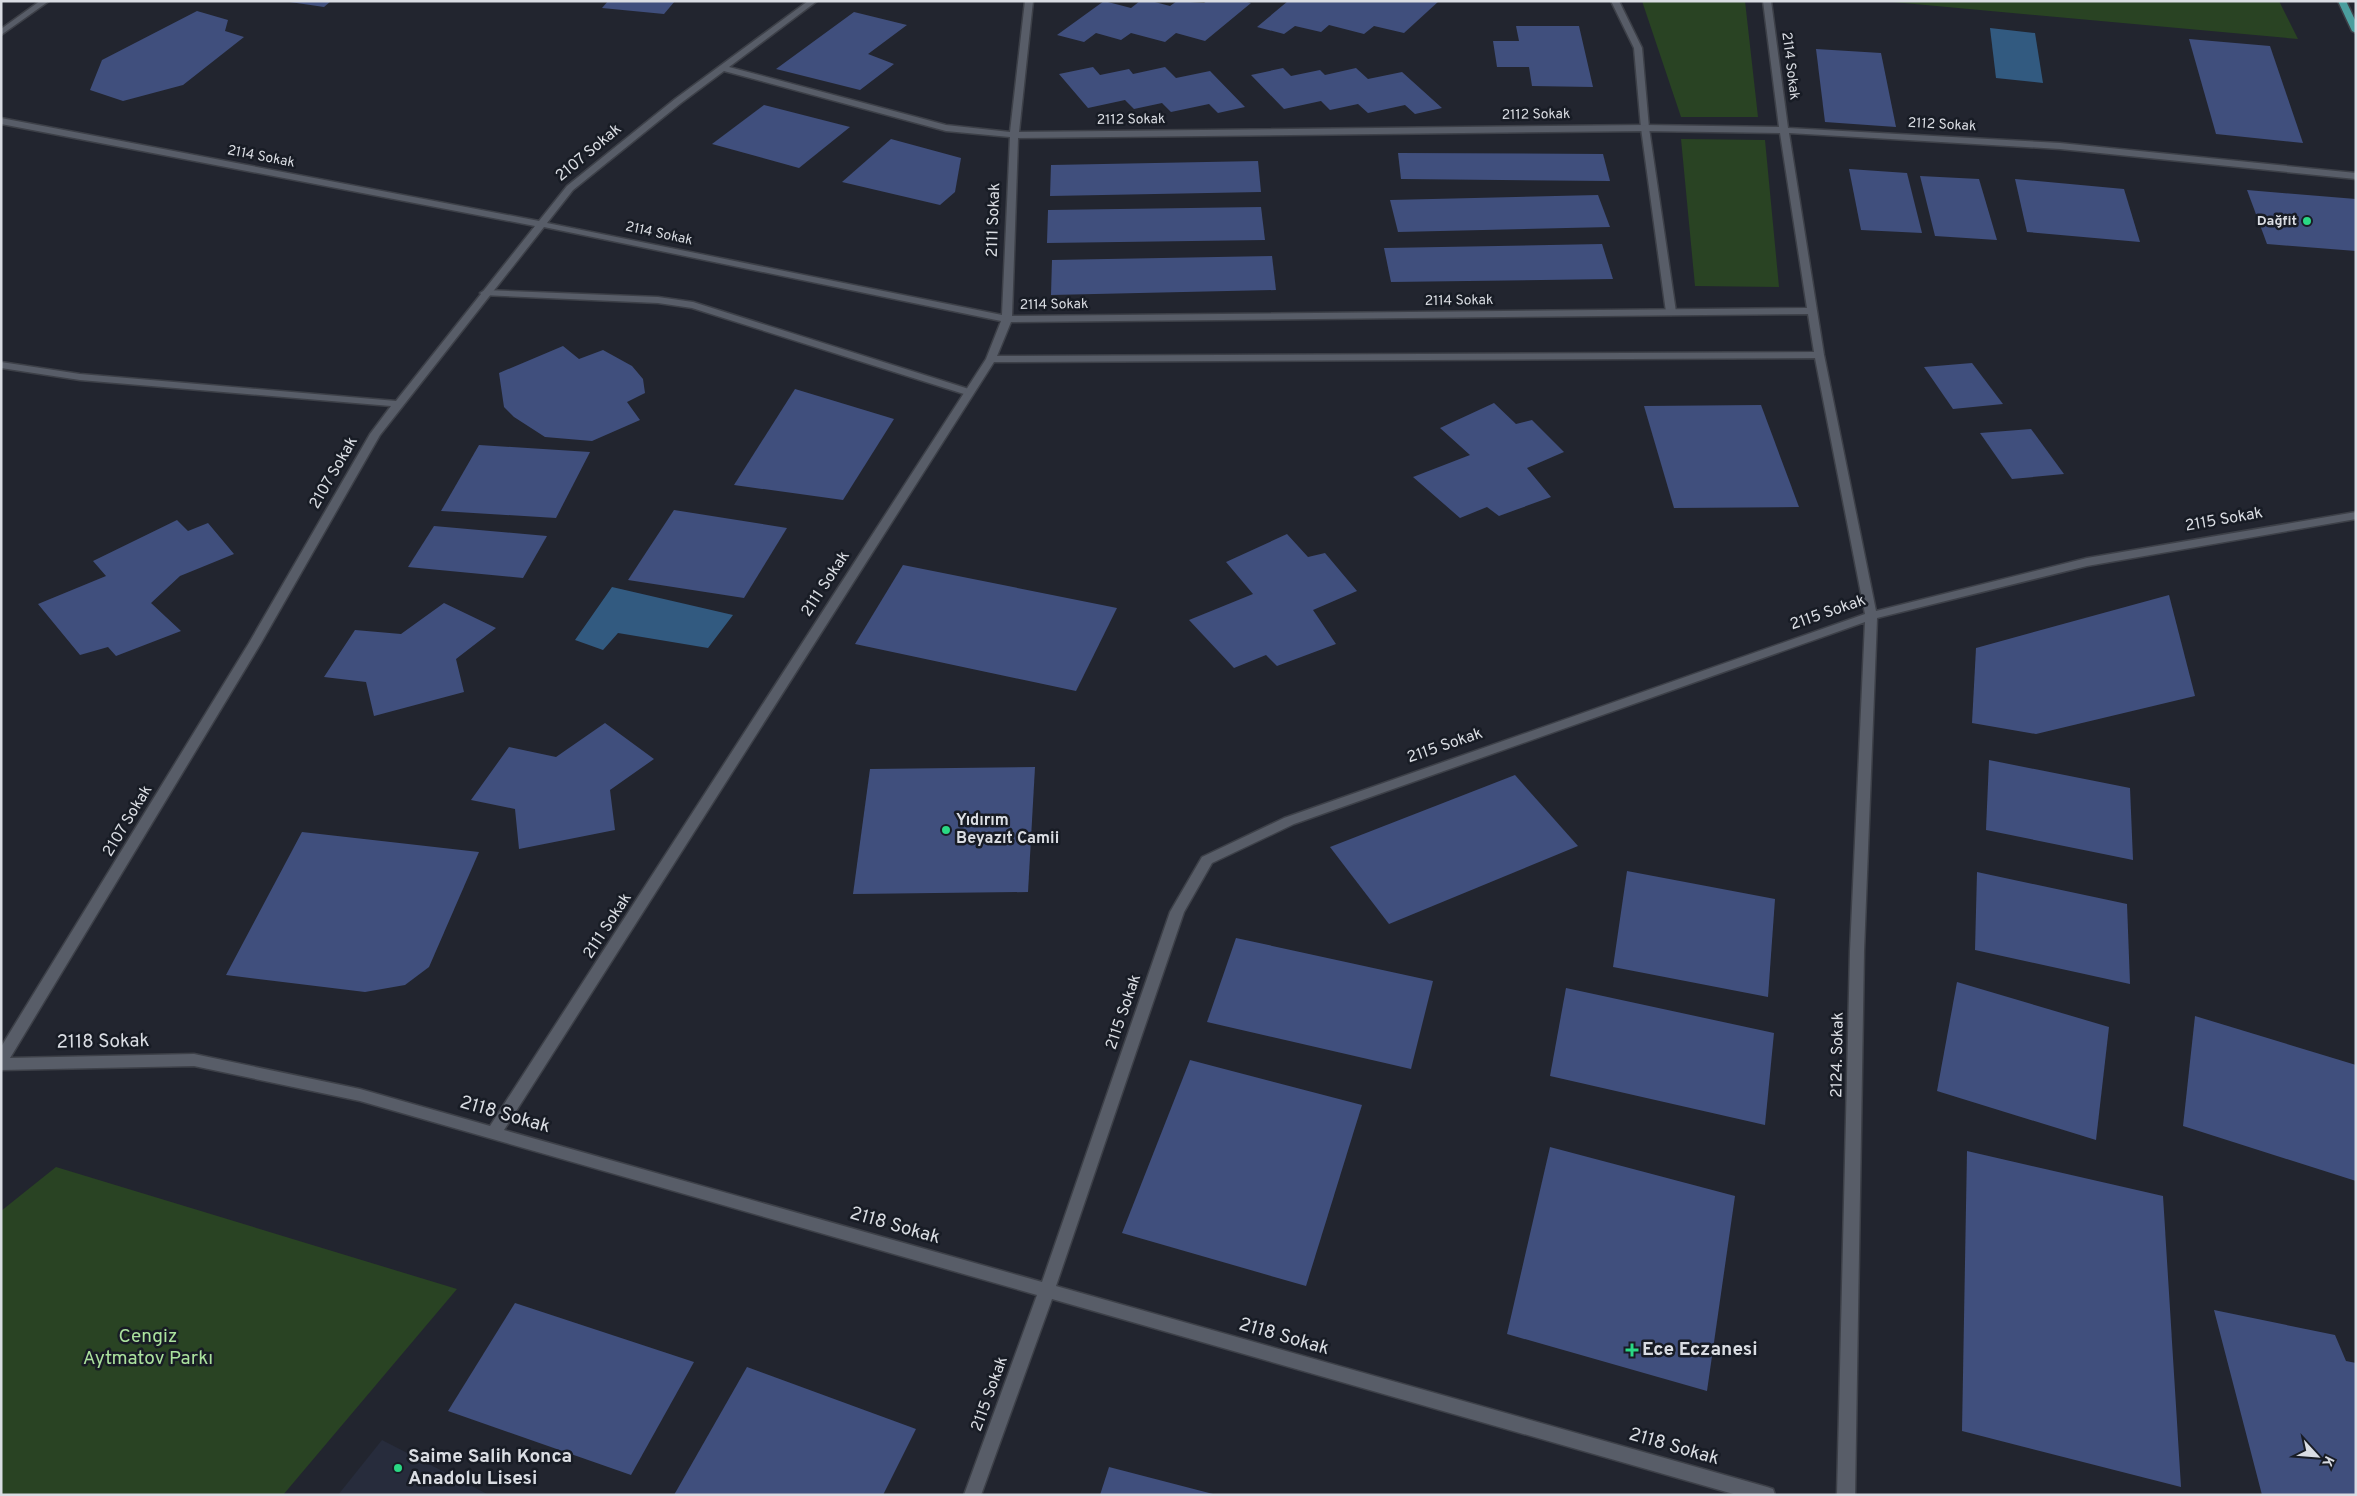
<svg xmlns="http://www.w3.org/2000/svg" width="2357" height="1496" font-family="Overpass,sans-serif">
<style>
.built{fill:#272c3c}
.green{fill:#294323}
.water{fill:#325a80}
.building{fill:#404f7d}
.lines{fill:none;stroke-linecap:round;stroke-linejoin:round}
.service-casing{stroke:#3d4048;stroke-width:3}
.minor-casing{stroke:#3d4048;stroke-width:3}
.tertiary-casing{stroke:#3d4048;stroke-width:3}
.primary-casing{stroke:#3d4048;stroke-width:3}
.service{fill:#585d68;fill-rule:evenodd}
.minor{fill:#585d68;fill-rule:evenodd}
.tertiary{fill:#585d68;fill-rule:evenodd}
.primary{fill:#4b9e9e;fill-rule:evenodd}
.poi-dot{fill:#2ad884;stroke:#181c25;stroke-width:2}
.labels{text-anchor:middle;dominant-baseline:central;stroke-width:5;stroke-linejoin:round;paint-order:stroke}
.far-street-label{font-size:14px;fill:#dadde3;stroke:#181c25}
.far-poi-label{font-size:14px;font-weight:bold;fill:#dadde3;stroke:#181c25;text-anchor:end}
.street-label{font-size:16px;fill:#dadde3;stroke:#181c25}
.poi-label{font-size:16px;font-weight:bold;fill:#dadde3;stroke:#181c25;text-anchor:start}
.near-street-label{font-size:19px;fill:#dadde3;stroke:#181c25}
.near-park-label{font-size:19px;fill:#abe29e;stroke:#181c25}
.near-poi-label{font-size:19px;font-weight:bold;fill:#dadde3;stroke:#181c25;text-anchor:start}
</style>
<rect width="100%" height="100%" fill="#22252f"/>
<path class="built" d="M382 1440 489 1495H338Z"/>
<g class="green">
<path d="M1642 1H1745L1758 117H1681Z"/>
<path d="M1883 1H2279L2298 39 1882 1Z"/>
<path d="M1681 139 1765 140 1779 287 1695 286Z"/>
<path d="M56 1167 457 1289 283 1495H1V1211Z"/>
</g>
<g class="water">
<path d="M1990 28 2035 33 2043 83 1996 78Z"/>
<path d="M612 587 733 615 708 648 618 633 603 650 575 640Z"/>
</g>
<g class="building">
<path d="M283 1H331L324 7Z"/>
<path d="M608 1H675L664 14 602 8Z"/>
<path d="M1104 1 1131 8 1140 1H1151L1170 6 1177 1 1204 3 1207 1H1243L1251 3 1205 41 1176 33 1165 42 1131 33 1121 40 1096 33 1084 42 1057 35Z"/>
<path d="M1288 1H1439L1404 33 1374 26 1364 34 1329 25 1321 32 1295 26 1284 34 1257 27Z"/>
<path d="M197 11 228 20 225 31 244 37 183 85 123 101 90 90 102 60Z"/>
<path d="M854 12 907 25 868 54 894 64 860 90 776 69Z"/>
<path d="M1516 26H1579L1593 87 1532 86 1529 67H1497L1493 41H1519Z"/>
<path d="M2189 39 2270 46 2303 143 2216 134Z"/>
<path d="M1816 49 1881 53 1896 127 1825 122Z"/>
<path d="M1093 67 1100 75 1129 69 1133 74 1165 67 1176 78 1210 71 1245 107 1218 113 1209 104 1171 112 1162 103 1134 109 1125 100 1088 108 1059 74Z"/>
<path d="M1283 68 1291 76 1320 70 1325 75 1356 68 1368 79 1402 72 1442 108 1415 114 1405 105 1368 113 1358 104 1330 110 1321 101 1284 109 1251 75Z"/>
<path d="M764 105 850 127 799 168 712 144Z"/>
<path d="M891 139 961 158 955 192 940 205 842 182Z"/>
<path d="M1398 153 1603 154 1610 181 1401 179Z"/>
<path d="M1258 161 1261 192 1050 196 1051 165Z"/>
<path d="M1849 169 1907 173 1922 233 1861 230Z"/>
<path d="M1920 176 1979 179 1997 240 1935 236Z"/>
<path d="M2015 179 2124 189 2140 242 2027 232Z"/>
<path d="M2247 190 2356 199V251L2267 244Z"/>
<path d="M1598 195 1610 227 1398 232 1390 200Z"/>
<path d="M1261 207 1265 240 1047 243 1048 210Z"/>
<path d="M1602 244 1613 279 1391 282 1384 248Z"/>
<path d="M1272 256 1276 290 1051 295 1052 260Z"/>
<path d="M563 346 579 359 603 350 632 366 643 379 645 393 627 402 640 420 592 441 545 437 514 417 504 407 499 373Z"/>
<path d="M1972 363 2003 404 1953 409 1924 367Z"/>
<path d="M795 389 894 419 843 500 734 485Z"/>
<path d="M1494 403 1516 424 1532 420 1564 452 1527 468 1551 497 1499 516 1487 507 1460 518 1413 477 1470 455 1440 428Z"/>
<path d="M1761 405 1799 507 1674 508 1644 406Z"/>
<path d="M2031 429 2064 474 2012 479 1980 433Z"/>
<path d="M479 445 590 452 556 518 441 511Z"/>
<path d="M674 510 787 528 744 598 628 580Z"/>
<path d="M177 520 188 531 208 523 234 554 180 576 151 603 181 631 116 656 108 647 80 655 38 604 106 576 93 561Z"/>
<path d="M434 526 547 536 523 578 408 567Z"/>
<path d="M1287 534 1308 557 1325 553 1357 591 1313 610 1336 644 1277 666 1266 655 1234 668 1189 620 1253 594 1226 562Z"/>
<path d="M903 565 1117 608 1076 691 855 644Z"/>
<path d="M2169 595 2195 696 2036 734 1972 723 1976 648Z"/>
<path d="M444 603 496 628 456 659 464 692 374 716 366 682 324 677 355 630 401 634Z"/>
<path d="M605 723 654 759 610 790 615 830 519 849 515 809 471 800 509 747 556 757Z"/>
<path d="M1989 760 2130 788 2133 860 1986 830Z"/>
<path d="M1035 767 1028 892 853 894 870 769Z"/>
<path d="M1515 775 1578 846 1389 924 1330 847Z"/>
<path d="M302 832 479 852 429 967 405 985 365 992 226 975Z"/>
<path d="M1627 871 1775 899 1768 997 1613 967Z"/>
<path d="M1977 872 2127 904 2130 984 1975 950Z"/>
<path d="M1236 938 1433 981 1411 1069 1207 1022Z"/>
<path d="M1957 982 2109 1027 2096 1140 1937 1091Z"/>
<path d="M1566 988 1774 1033 1765 1125 1550 1076Z"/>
<path d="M2195 1016 2356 1065V1181L2183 1126Z"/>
<path d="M1190 1060 1362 1105 1306 1286 1122 1233Z"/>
<path d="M1550 1147 1735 1196 1707 1391 1507 1334Z"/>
<path d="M1967 1151 2163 1196 2181 1487 1962 1431Z"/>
<path d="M515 1303 694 1362 631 1475 448 1411Z"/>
<path d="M2214 1310 2335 1335 2346 1361 2356 1363V1495H2262Z"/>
<path d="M747 1367 916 1429 883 1495H674Z"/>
<path d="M1109 1467 1213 1494V1495H1100Z"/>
</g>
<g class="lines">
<defs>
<g id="service">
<path d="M1611 1H1619L1642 48 1649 128 1676 312 1671 315 1666 312 1641 128 1634 48Z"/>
<path d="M485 290 658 297 693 302 972 390 973 392 972 394H964L692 308 658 303 482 295 480 293Z"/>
</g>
<path id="minor" d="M808 1H817L729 67 946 125 1010 132 1025 1H1033L1019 132 1645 125 1779 127 1763 1H1771L1788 128 2060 143 2356 173V179L2060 149 1789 133 1824 355 1876 611 2087 558 2356 512V519L2087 566 1877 618 1864 951 1855 1495H1837L1850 951 1865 622 1294 824 1212 863 1184 912 1056 1286 1767 1487 1773 1489 1775 1495H1737L1052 1299 981 1495H964L1037 1295 360 1101 194 1066 1 1070V1047L249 643 370 434 391 406 80 380 1 368V362L80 374 396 401 535 226 1 124V118L539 221 567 186 675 99ZM724 71 946 131 1010 137 1002 315 547 223 573 190 681 103ZM1645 131 1780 133 1807 308 1012 316 1018 138ZM544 227 1001 321 986 359 490 1126 360 1089 194 1054 10 1058 261 643 380 435ZM1808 314 1814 352 997 356 1011 322ZM1815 358 1865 614 1284 818 1202 857 1170 912 1042 1282 504 1130 994 362Z"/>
<path id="tertiary" d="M40 1H49L1 35V29Z"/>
<path id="primary" d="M2338 1H2346L2356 22V33L2352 31Z"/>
</defs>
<use href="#service" class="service-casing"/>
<use href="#minor" class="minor-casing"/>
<use href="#tertiary" class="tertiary-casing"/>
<use href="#primary" class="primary-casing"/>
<use href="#service" class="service"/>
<use href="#minor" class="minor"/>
<use href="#tertiary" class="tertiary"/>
<use href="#primary" class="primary"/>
</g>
<g class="poi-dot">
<circle cx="2307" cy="221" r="5"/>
<circle cx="946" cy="830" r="5"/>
<path d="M1629.5 1342.5h5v5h5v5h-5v5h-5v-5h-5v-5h5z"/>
<circle cx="398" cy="1468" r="5"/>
</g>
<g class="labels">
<g class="far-street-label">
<text transform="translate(1790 66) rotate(83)">2114 Sokak</text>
<text transform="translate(1536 115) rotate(-1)">2112 Sokak</text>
<text transform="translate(1131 120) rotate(-1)">2112 Sokak</text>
<text transform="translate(1942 125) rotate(3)">2112 Sokak</text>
<text transform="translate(261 157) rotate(11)">2114 Sokak</text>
<text transform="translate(659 234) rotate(12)">2114 Sokak</text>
<text transform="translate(1459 301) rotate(-1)">2114 Sokak</text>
<text transform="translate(1054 305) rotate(-1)">2114 Sokak</text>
</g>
<g class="far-poi-label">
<text x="2297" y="221">Dağfit</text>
</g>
<g class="street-label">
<text transform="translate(589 153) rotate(-40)">2107 Sokak</text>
<text transform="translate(994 220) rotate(-88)">2111 Sokak</text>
<text transform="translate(334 473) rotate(-60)">2107 Sokak</text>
<text transform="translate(2224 520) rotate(-10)">2115 Sokak</text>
<text transform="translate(826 584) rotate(-57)">2111 Sokak</text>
<text transform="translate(1828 613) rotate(-19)">2115 Sokak</text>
<text transform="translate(1445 746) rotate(-19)">2115 Sokak</text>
<text transform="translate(128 821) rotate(-59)">2107 Sokak</text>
<text transform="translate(608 926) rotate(-57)">2111 Sokak</text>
<text transform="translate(1124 1012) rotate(-71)">2115 Sokak</text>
<text transform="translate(1838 1055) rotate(-89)">2124. Sokak</text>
<text transform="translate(990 1394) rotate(-70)">2115 Sokak</text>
</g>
<g class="poi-label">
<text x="956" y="821">Yıdırım<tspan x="956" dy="18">Beyazıt Camii</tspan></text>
</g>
<g class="near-street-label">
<text transform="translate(103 1042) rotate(-1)">2118 Sokak</text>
<text transform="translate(505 1115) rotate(16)">2118 Sokak</text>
<text transform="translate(895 1226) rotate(16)">2118 Sokak</text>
<text transform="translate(1284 1337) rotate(16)">2118 Sokak</text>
<text transform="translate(1674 1447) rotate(16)">2118 Sokak</text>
</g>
<g class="near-park-label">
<text x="148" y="1337">Cengiz<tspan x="148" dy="22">Aytmatov Parkı</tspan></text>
</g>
<g class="near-poi-label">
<text x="1642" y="1350">Ece Eczanesi</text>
<text x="408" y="1457">Saime Salih Konca<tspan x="408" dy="22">Anadolu Lisesi</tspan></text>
</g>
</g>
<rect width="2357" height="1496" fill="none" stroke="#dadde3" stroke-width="5"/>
<g transform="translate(2317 1456) rotate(116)" stroke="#181c25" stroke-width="4" paint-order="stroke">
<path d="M0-4L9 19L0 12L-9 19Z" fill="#dadde3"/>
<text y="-8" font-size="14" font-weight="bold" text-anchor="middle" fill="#dadde3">K</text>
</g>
</svg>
